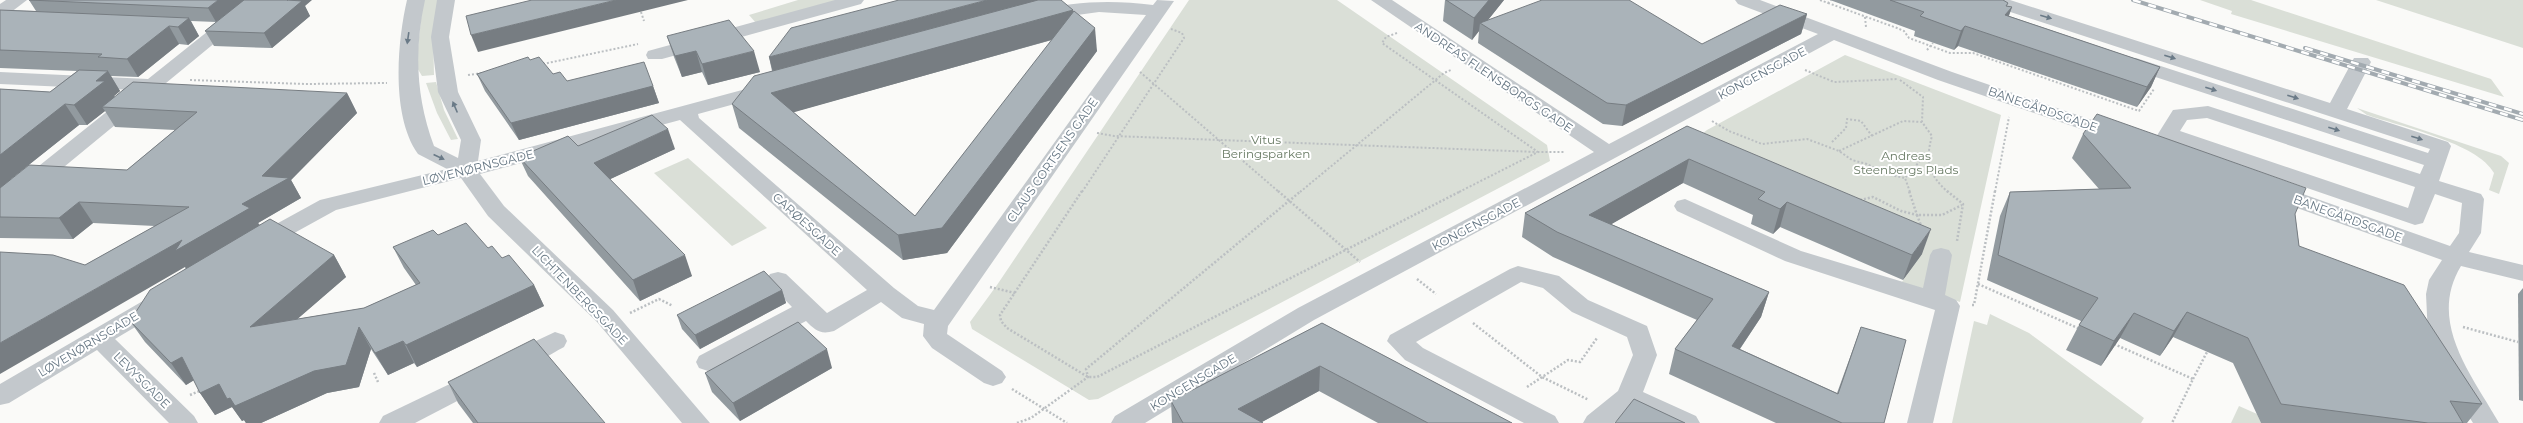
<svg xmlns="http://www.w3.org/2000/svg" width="2523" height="423" font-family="Montserrat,sans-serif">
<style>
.green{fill:#dadfd7}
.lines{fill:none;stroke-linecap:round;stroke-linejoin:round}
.path-far1{stroke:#bbbfc2;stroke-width:2;stroke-dasharray:2 2;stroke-linecap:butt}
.path{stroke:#bbbfc2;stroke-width:2.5;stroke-dasharray:2 2;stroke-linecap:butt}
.minor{fill:#c3c8cc;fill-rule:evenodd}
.rail-casing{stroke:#a2aab0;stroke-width:4}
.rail{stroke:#fff;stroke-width:2.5;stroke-dasharray:8;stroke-linecap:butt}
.wall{fill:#929a9f;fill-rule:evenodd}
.shaded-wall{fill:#777d82}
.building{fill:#aab3b9;stroke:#777d82}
.oneway{fill:#6a7a87}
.labels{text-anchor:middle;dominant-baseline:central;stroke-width:4;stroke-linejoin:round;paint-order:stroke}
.street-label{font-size:12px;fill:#657683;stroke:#fff}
.park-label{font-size:12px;fill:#687a64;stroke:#fff}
</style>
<rect width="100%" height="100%" fill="#fafaf8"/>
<g class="green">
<path d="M423 0H439L433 30 434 75 422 76 416 66Z"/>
<path d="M798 0H846L756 23 749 15Z"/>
<path d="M1189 0H1337L1547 145 1550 161 1098 399 1089 400 972 329 970 322 997 285Z"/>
<path d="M2200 0H2251L2491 79 2504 97 2231 14 2232 11Z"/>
<path d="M2376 0H2523V48Z"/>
<path d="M1845 55 2001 115 1960 302 1902 282 1921 254 1681 150 1707 130Z"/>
<path d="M436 82 444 110 458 139 451 140 437 113 426 83Z"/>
<path d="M2357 108 2501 156 2509 163 2499 194 2489 190 2494 173C2478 143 2399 126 2367 115Z"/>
<path d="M688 158 767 228 732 246 654 173Z"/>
<path d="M1990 314 2029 333 2144 418 2141 423H1952L1974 321 1987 325Z"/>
<path d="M2239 406 2257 414 2261 423H2231Z"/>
</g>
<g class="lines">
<g class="path-far1">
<path d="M1820 0 1828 3 1831 0"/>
<path d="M1828 3 1897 28 1904 31 1909 38 1950 53H1973L2139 111 2154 89"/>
<path d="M641 12 644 21"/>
<path d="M1865 17 1866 27"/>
<path d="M1397 33 1386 37 1382 43 1538 152"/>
<path d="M1927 50 1933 43"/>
<path d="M543 64 638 44"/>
<path d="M1805 70 1834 82 1898 79"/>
<path d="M1140 72 1279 192"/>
<path d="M468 75 482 73"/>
<path d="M190 80 306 84 387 83"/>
<path d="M1900 80 1923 97 1922 122 1932 136C1925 160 1929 176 1948 192"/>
<path d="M1712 121 1729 131 1762 144 1807 139 1839 151 1852 160 1867 164 1886 174 1905 178"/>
<path d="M1097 133 1114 136 1537 152"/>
<path d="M1832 142 1846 128 1847 119 1861 121 1872 136"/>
<path d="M1839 151 1903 121 1922 122"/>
<path d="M1082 192 1184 38 1182 33 1171 29"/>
<path d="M1300 192 1444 73 1451 70"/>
<path d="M1459 192 1538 152H1565"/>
<path d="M1910 192 1905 178 1926 154"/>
<path d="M1995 192 2009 117"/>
</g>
<g class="path">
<path d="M1082 191 1000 315 1001 321 1007 328 1088 377H1097L1461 191"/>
<path d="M1278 191 1360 262"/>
<path d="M1947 191 1963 204 1957 241"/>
<path d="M1860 200 1873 197 1901 211 1917 215 1909 191"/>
<path d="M1922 228 1917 215H1942L1962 205"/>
<path d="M1417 279 1436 294"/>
<path d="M1978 284 2080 329"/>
<path d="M990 287 1015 293"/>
<path d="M1972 305H1974L1995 191"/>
<path d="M630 313 659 299 673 306"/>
<path d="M1473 323 1542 377 1589 400"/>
<path d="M2463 327 2518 342"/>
<path d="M2114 344 2193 379 2172 423"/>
<path d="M374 373 378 382"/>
<path d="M2193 379 2207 352"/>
<path d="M1527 387 1568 360 1580 362 1597 338"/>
<path d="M1012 389 1067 423"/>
<path d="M190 395 202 390"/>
<path d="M1017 423 1031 418 1088 377 1086 369 1301 191"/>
</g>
<g class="minor">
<path d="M6 0H27L6 16 0 17V4Z"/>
<path d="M247 0H267L8 213 0 215V197L134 90 0 84V72L148 79Z"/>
<path d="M407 0H425C414 50 416 98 434 146L458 158 461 140 438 92 431 37 437 0H455L449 37 458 92 481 140 478 161 757 86H771L774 90 771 94 698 114 699 118 894 288 918 306 934 310 1146 15 1099 12 1041 20 1035 19 1032 15 1035 11C1074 1 1113 0 1153 5L1157 0 1174 1 948 326 947 334 950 336 1002 371 1006 377 1002 383 993 386 984 383 932 348 923 336 924 324 902 318 881 302 834 331C820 335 815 330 806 321L717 368 708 371 699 368 696 362 699 356 792 307 766 280 770 274 778 272 786 274 827 313 867 290 680 120 480 174 504 206 613 310 710 423H682L597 322 488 216 461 178 336 210 267 248 259 250 251 248 248 243 251 238 320 200 447 169 418 154C391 116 397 43 407 0Z"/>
<path d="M835 0H864L861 4 662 59H648L646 55 648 51Z"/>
<path d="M1371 0H1392L1609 144 1818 34 1738 4 1735 0H1760L1952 72 2124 131 2127 135 2124 139 2117 141 2110 139 1938 80 1834 40 1314 320 1145 423H1111L1115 416 1298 308 1594 152Z"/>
<path d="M1983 0H2010L2330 103 2354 58H2368L2371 62 2347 109 2448 142 2451 146 2439 181 2481 194 2484 199 2481 233 2469 252 2523 265V281L2461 266C2427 322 2472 375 2499 423H2473L2441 371 2428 336 2426 294 2429 280 2442 260 2264 196 2261 191 2264 186 2272 184 2280 186 2450 246 2459 233 2462 203 2435 194 2423 223 2415 225 2173 142 2168 149 2161 151 2154 149 2151 145 2173 110 2208 106 2420 174 2424 165 2122 66 2119 62 2122 58H2136L2428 153 2430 149 1986 4ZM2207 118 2415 187 2408 208 2180 131 2187 120Z"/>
<path d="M1685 199 1801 251 1923 288 1930 255 1933 250 1941 248 1949 250 1952 255 1945 295 1956 300 1960 306 1933 423H1907L1935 310 1785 261 1677 211 1674 206 1677 201Z"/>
<path d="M1518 266 1559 276 1588 300 1647 326 1657 355 1643 392 1696 416 1700 423H1663L1631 408 1614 423H1583L1587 416 1618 391 1633 355 1627 337 1572 312 1543 288 1521 282 1416 342 1423 348 1555 416 1559 423H1524L1405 360 1387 341 1390 335 1510 269Z"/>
<path d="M156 296 164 298 168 304 164 310 115 339 194 416 198 423H169L97 350 9 403 0 405V384L148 298Z"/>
<path d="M555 332 564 335 567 341 564 347C547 356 525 373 506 367L503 361 506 355Z"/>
<path d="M479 370 488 373 492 379 488 385 415 423H379L383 416Z"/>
</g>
<defs>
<g id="rail">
<path d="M2133 0 2523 120"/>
<path d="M2305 48 2523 114"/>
</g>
</defs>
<use href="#rail" class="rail-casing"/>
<use href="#rail" class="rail"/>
</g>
<g class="wall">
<path d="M29 0 305 6 310 16 272 48 214 46 205 31 216 22 191 21 199 36 188 45 179 44 138 77 111 76 120 91 114 96 115 97 347 93 357 113 291 180 301 198 258 223 260 225 334 255 346 277 297 319 364 308 416 285 404 268 393 247 438 235 488 248 502 258 534 285 544 306 417 367 414 363 388 375 371 349 359 387 327 393 261 423H246L244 420 242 421 232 407 215 415 200 393 194 380 186 385 145 342 130 321 186 268 185 267 85 265 155 226 93 223 73 239 0 238V89L50 92 77 71 0 68V10L36 11ZM105 111 115 127 175 130 127 170 11 180V179L79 125H87Z"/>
<path d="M1445 0H1504L1488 20 1702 44 1807 14 1801 34 1622 126 1603 124 1478 43 1479 31 1472 40 1443 21Z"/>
<path d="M1830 0H2003L2008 3 2007 6 2012 7 2009 16 2160 67 2151 87 2137 107 1958 46 1954 50 1914 36 1915 31Z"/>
<path d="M1073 10 1074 12 1097 51 947 253 903 260 739 128 732 104 772 71 769 57ZM1052 40 915 216 793 112Z"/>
<path d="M667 36 760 72 708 85 702 72 682 77 674 57Z"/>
<path d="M530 60 553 74 567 81 653 86 659 103 519 140 485 91 477 74Z"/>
<path d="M1687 126 1922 254 1903 280 1780 227 1773 234 1751 224 1753 215 1683 183 1611 224 1769 292 1761 317 1740 349 1837 393 1861 327 1884 423H1776L1669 374 1675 349 1697 320 1553 257 1522 237 1525 213Z"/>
<path d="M2083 134 2295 214 2299 246 2482 404 2467 423H2261L2233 363 2173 337 2160 356 2120 338 2101 366 2066 350 2079 325 2081 321 1987 280 2000 216 2010 192 2099 189 2072 158Z"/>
<path d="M578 146 675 149 610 179 692 276 640 301 528 176 519 157Z"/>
<path d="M2523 288V401L2519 400 2518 294Z"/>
<path d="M782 290 786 303 700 349 682 329 677 315Z"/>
<path d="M1322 323 1512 423H1378L1319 391 1262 422 1263 423H1172L1171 401Z"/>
<path d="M832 368 740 421 712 392 705 373Z"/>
<path d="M448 382 605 423H473L458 403Z"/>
</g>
<g class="shaded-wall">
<path d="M218 0H245L216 22 208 8Z"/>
<path d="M288 0H312L305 6 310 16 272 48 264 33Z"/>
<path d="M616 0H688L478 52 471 35Z"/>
<path d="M987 0H1045L775 80 769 57Z"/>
<path d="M1489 0H1504L1484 25 1480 23 1479 31 1472 40 1474 18Z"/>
<path d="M2012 7 2004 27 2005 15Z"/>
<path d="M1073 10 1076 33 777 117 771 93Z"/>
<path d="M1807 14 1801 34 1622 126 1626 105Z"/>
<path d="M189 18 199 36 188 45 178 27Z"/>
<path d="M169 26 179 44 138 77 127 59Z"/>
<path d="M1965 26 1958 46 1954 50 1961 31Z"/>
<path d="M1095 28 1097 51 947 253 903 260 898 235Z"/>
<path d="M696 51 702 72 682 77 675 56Z"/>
<path d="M754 51 760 72 708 85 702 64Z"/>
<path d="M2160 67 2151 87 2137 107 2147 87Z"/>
<path d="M108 71 120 91 114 96 118 101 102 107 105 111 87 125 74 105 96 81Z"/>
<path d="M653 86 659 103 519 140 511 123Z"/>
<path d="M347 93 357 113 291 180 301 198 258 223 262 229 189 272 185 267 0 374V343L182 240 242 204 262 176Z"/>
<path d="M65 104 79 125 11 179 14 184 0 196V155Z"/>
<path d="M668 129 675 149 602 183 594 163Z"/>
<path d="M1689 159 1683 183 1584 240 1589 215Z"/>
<path d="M79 202 93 223 73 239 59 218Z"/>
<path d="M1787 202 1780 227 1773 234 1780 209Z"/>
<path d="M1931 229 1922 254 1903 280 1912 255Z"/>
<path d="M334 255 346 277 264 348 250 327Z"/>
<path d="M685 255 692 276 640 301 633 280Z"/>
<path d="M534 285 544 306 417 367 406 345Z"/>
<path d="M782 290 786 303 700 349 695 335Z"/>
<path d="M1769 292 1761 317 1725 371 1732 346Z"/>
<path d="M2187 312 2173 337 2160 356 2174 331Z"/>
<path d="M2134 313 2120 338 2101 366 2114 341Z"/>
<path d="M359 327 371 349 359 387 327 393 261 423H246L244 420 242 421 232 407 215 415 200 393 219 384Z"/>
<path d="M403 341 414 363 388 375 375 353Z"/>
<path d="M827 349 832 368 740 421 733 403Z"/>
<path d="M182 357 196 379 186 385 171 363Z"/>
<path d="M1320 366 1319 391 1260 423 1238 409Z"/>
</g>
<g class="building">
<path d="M29 0H218L208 8Z"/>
<path d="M244 0H288H287L302 1 264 33 205 31Z"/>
<path d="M532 0H616L471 35 466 16Z"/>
<path d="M899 0H987L769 57 791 28Z"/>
<path d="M1038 0H1061L1073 10 771 93 915 216 1074 11 1095 28 942 228 898 235 732 104 754 76Z"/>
<path d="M1446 0H1489L1474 18Z"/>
<path d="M1542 0H1629L1702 44 1780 5 1807 14 1626 105 1607 103 1480 23Z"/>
<path d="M1890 0H2003L2008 3 2006 6 2012 7 2005 15 2160 67 2147 87 1965 26 1961 31 1920 16 1924 12Z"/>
<path d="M0 10 189 18 178 27 169 26 127 59 98 57 102 54 0 50Z"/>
<path d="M729 20 754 51 702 64 696 51 675 56 667 36Z"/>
<path d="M528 57 530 60 539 57 553 74 560 72 567 81 644 62 653 86 511 123 477 74Z"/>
<path d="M79 70 108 71 96 81H105L74 105 65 104 0 155V89L50 92Z"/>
<path d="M133 82 347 93 262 176 289 178 242 204 250 208 175 251 182 240 0 343V252L53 255 85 265 189 207 79 202 59 218 0 217V188L29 165 127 170 197 112 102 107Z"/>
<path d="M2097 114 2306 188 2295 214 2299 246 2404 285 2482 404 2450 401 2463 423H2428L2281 404 2248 338 2187 312 2174 331 2134 313 2114 341 2079 325 2098 298 1998 255 2010 192 2131 188 2083 134Z"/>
<path d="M652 115 668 129 594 163 685 255 633 280 519 157 568 136 578 146Z"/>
<path d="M1687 126 1931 229 1912 255 1787 202 1780 209 1758 199 1765 192 1689 159 1589 215 1769 292 1732 346 1838 394 1861 327 1906 340 1884 423H1842L1675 349 1713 299 1557 232 1525 213Z"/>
<path d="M270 219 334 255 250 327 364 308 420 283 393 247 433 230 438 235 466 223 488 248 492 246 502 258 509 255 534 285 406 345 403 341 375 353 359 327 346 365 314 371 235 406 230 398 227 399 219 384 200 393 182 357 171 363 130 321 150 290Z"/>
<path d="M764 271 782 290 695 335 677 315Z"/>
<path d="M798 322 827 349 733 403 705 373Z"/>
<path d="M1322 323 1512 423H1428L1320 366 1238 409 1263 423H1183L1171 401Z"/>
<path d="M534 339 605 423H478L448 382Z"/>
<path d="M1634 399 1685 423H1615Z"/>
</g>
<defs><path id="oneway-solid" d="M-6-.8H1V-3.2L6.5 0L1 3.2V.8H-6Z"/></defs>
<g class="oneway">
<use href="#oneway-solid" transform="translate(2046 17) rotate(16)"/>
<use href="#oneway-solid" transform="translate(408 38) rotate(98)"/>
<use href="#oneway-solid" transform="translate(2170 57) rotate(18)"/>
<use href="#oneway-solid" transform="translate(2211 89) rotate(18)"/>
<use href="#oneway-solid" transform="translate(2293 97) rotate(18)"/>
<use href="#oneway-solid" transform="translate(455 107) rotate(-113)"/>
<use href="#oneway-solid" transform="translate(2334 129) rotate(18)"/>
<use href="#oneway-solid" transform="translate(2417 138) rotate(18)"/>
<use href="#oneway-solid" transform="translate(439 157) rotate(25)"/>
</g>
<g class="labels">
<g class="street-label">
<text transform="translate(1762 73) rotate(-28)">KONGENSGADE</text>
<text transform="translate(1494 77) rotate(34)">ANDREAS FLENSBORGS GADE</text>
<text transform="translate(2043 109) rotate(19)">BANEGÅRDSGADE</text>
<text transform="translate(1052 160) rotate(-55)">CLAUS CORTSENS GADE</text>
<text transform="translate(478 167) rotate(-14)">LØVENØRNSGADE</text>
<text transform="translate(2348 218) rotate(20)">BANEGÅRDSGADE</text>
<text transform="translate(807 224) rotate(42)">CARØESGADE</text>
<text transform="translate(1476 224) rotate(-28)">KONGENSGADE</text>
<text transform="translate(580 295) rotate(46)">LICHTENBERGSGADE</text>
<text transform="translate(88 344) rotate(-31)">LØVENØRNSGADE</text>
<text transform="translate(142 380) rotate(45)">LEVYSGADE</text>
<text transform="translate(1193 382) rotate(-31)">KONGENSGADE</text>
</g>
<g class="park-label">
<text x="1266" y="139">Vitus<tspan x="1266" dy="14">Beringsparken</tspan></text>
<text x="1906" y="155">Andreas<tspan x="1906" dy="14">Steenbergs Plads</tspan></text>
</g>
</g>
</svg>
